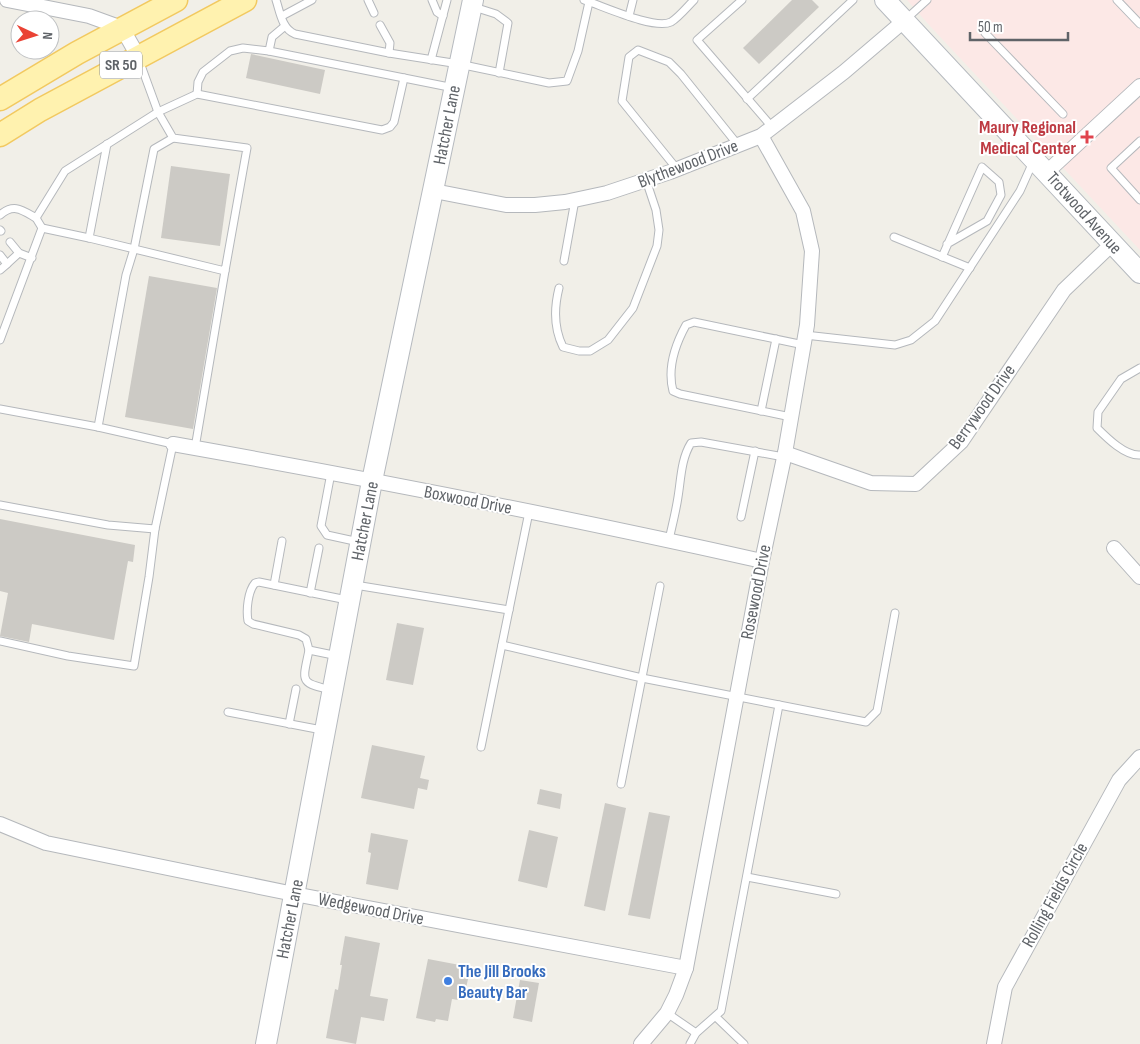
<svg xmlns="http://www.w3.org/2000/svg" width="1140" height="1044" font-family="'Sofia Sans Condensed',sans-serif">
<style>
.medical{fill:#fce8e6}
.building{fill:#cccac5}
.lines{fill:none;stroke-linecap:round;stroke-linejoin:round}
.lane-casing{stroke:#b5b8bc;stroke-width:9}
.street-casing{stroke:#b5b8bc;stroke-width:16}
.secondary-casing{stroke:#b6babf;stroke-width:22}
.primary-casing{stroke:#f2c960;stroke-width:25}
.lane{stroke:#fff;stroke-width:7}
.street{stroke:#fff;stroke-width:14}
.secondary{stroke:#fff;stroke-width:20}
.primary{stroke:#fff2af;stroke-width:22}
.health-dot{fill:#e0444e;stroke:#fff;stroke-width:2}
.shop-dot{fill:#3f7fe0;stroke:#fff;stroke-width:2}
.labels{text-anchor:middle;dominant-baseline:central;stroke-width:4;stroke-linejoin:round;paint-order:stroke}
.shield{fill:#fff;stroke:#8f9295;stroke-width:1}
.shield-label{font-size:16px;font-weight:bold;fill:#5f6368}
.street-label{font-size:18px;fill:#5f6368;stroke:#fff}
.health-label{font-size:18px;font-weight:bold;fill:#be3a42;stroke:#fff;text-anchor:end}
.shop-label{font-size:18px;font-weight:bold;fill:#366cbe;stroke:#fff;text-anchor:start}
</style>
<rect width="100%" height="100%" fill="#f1efe8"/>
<path class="medical" d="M907 0H1140V250L929 25Z"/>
<g class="building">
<path d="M792 0H812L819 7 759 64 743 48Z"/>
<path d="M251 54 325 70 320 94 246 78Z"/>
<path d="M171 166 230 174 220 246 161 238Z"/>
<path d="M149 276 217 288 193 429 125 417Z"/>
<path d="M0 519 135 545 133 562 128 561 114 640 32 624 29 642 0 636 8 593 0 591Z"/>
<path d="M397 623 424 628 413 685 386 680Z"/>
<path d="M372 745 425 756 420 778 429 780 427 790 418 788 414 809 361 798Z"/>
<path d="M540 789 562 794 560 809 537 804Z"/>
<path d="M605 803 626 808 605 911 584 906Z"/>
<path d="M649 812 670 816 650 919 628 915Z"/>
<path d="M529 830 558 837 547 888 518 881Z"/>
<path d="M371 833 408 840 398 890 366 884 371 853 368 852Z"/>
<path d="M345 936 380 943 370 996 388 999 384 1021 361 1017 356 1044 326 1038 335 989 338 990 342 965H340Z"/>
<path d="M428 959 465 966 464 969 470 970 466 988 461 987 458 1000 452 999 448 1021 436 1019 435 1022 416 1018Z"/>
<path d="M520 980 539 983 532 1022 513 1018Z"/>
</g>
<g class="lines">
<defs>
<g id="lane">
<path d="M276 0C280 12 282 29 295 34L389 53 459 64 549 83 567 81 578 51 589 2"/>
<path d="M368 0 374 13"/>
<path d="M432 0 437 12 443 16"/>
<path d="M584 0C603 6 654 30 671 22 679 17 687 7 694 0"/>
<path d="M742 0 697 40 772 127"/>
<path d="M1117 0 1140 24"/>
<path d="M474 7 496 14 508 23 499 73"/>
<path d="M282 16 312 0"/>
<path d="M629 16 633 0"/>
<path d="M905 20 927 0"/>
<path d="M380 25 390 43 389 53"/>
<path d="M985 33 1063 114"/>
<path d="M269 51 454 88"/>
<path d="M431 60 447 0"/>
<path d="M197 94 198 82 203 72 230 51 243 48 269 51 272 37 285 26"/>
<path d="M747 99 853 0"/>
<path d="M1140 141 1111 168 1140 200"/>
<path d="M677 169 622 101 629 57 638 50 669 62 681 74 738 145"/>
<path d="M0 215C14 203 22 210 36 218L65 171 158 112 197 94 382 130 390 127 394 122 404 78"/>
<path d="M42 228 89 238 225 271 247 148 173 138 158 112 139 60"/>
<path d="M0 230 1 231"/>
<path d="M894 237 970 268"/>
<path d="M89 238 107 144"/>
<path d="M10 242 19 253 32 258"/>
<path d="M0 255 7 264 0 270"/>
<path d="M942 257 982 167 999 182 1001 195 987 221 947 244"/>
<path d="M564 261 575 200"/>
<path d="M7 264 19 253"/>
<path d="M559 288C554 308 554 329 563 347L579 351H590L608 340 633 308 657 246 659 230 656 210 646 180"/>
<path d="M805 335 895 345 911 340 935 321 1020 191 1033 162"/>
<path d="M0 340 42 228 36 218"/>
<path d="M1140 368 1121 379 1098 412 1097 428C1107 438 1125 456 1140 455"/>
<path d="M0 409 98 427"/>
<path d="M761 411 776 339"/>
<path d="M791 417 680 394 673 391C667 368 675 345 686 325L694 322 804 345"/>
<path d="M195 448 225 271"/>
<path d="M331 473 321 526 327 535 359 542"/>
<path d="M0 505 108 525 155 529 173 444 98 427 126 275 134 249 154 149 173 138"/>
<path d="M741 517 755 451"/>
<path d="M669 540C672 526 676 511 678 497 681 479 681 459 691 443L701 442 784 457"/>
<path d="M274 585 282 541"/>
<path d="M355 585 509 610"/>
<path d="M310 593 319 548"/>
<path d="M0 641 68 656 134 666 149 577 155 529"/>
<path d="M502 645 642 678 866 722 877 711 895 613"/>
<path d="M309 650C303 681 298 683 332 690"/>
<path d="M338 656 309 650 306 639 299 635 253 624 248 621C246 610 248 591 255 583L259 582 347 600"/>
<path d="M228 712 322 730"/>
<path d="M289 724 296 689"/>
<path d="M481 747 529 512"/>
<path d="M621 784 660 586"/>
<path d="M747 877 836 894"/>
<path d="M667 1013 696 1033"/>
<path d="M716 1017 744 1044"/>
<path d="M690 1044 696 1033 721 1011 779 705"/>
</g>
<g id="street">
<path d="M7 0 89 16 122 28 138 56"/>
<path d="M1047 172 1140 86"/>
<path d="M434 191 506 205H535L565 202 607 193 670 172 761 136 844 72 905 20"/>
<path d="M173 444C370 479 566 517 762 561"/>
<path d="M785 453 871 483 916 484 961 442 1064 290 1112 244"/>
<path d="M1114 548 1140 577"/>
<path d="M0 824 46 843 294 894 686 968"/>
<path d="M641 1044 667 1013 676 995 686 968 762 561 785 453 807 325 812 251 803 211 761 136"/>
<path d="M994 1044 1005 987 1119 780 1140 757"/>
</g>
<g id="secondary">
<path d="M885 0 1140 273"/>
<path d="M266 1044 372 481 473 0"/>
</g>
<g id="primary">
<path d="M0 99 77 53 176 0"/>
<path d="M0 135 40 110 245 0"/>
</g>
</defs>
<use href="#lane" class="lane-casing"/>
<use href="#street" class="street-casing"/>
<use href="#secondary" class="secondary-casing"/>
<use href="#primary" class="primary-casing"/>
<use href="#lane" class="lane"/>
<use href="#street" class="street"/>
<use href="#secondary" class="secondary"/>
<use href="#primary" class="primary"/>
</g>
<path class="health-dot" d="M1084.5 129.5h5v5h5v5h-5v5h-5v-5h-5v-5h5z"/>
<circle class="shop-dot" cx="448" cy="981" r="5"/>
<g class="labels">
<rect class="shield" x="100" y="51.5" width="42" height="27" rx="4"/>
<g class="shield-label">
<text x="121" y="65">SR 50</text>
</g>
<g class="street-label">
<text transform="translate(447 125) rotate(-79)">Hatcher Lane</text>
<text transform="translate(688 164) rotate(-21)">Blythewood Drive</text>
<text transform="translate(1084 213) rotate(48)">Trotwood Avenue</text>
<text transform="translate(982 407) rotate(-54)">Berrywood Drive</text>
<text transform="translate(468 500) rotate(11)">Boxwood Drive</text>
<text transform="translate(365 521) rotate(-79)">Hatcher Lane</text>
<text transform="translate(756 592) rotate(-79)">Rosewood Drive</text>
<text transform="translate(1055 895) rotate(-61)">Rolling Fields Circle</text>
<text transform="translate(371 909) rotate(11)">Wedgewood Drive</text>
<text transform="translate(290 919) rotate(-79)">Hatcher Lane</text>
</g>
<g class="health-label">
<text x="1076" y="127">Maury Regional<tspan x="1076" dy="21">Medical Center</tspan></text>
</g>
<g class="shop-label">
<text x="458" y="971">The Jill Brooks<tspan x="458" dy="21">Beauty Bar</tspan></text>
</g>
</g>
<g transform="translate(35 35) rotate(94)"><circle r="24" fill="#ffffff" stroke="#bfc1c3"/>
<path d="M0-4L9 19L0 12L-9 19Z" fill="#ea4335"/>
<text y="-8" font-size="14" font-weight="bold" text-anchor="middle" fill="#5f6368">N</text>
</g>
<path d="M970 32v8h98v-8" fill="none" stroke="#5f6368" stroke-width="2.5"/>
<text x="978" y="32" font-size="15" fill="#5f6368" stroke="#ffffff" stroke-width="4" paint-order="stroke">50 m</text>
</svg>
